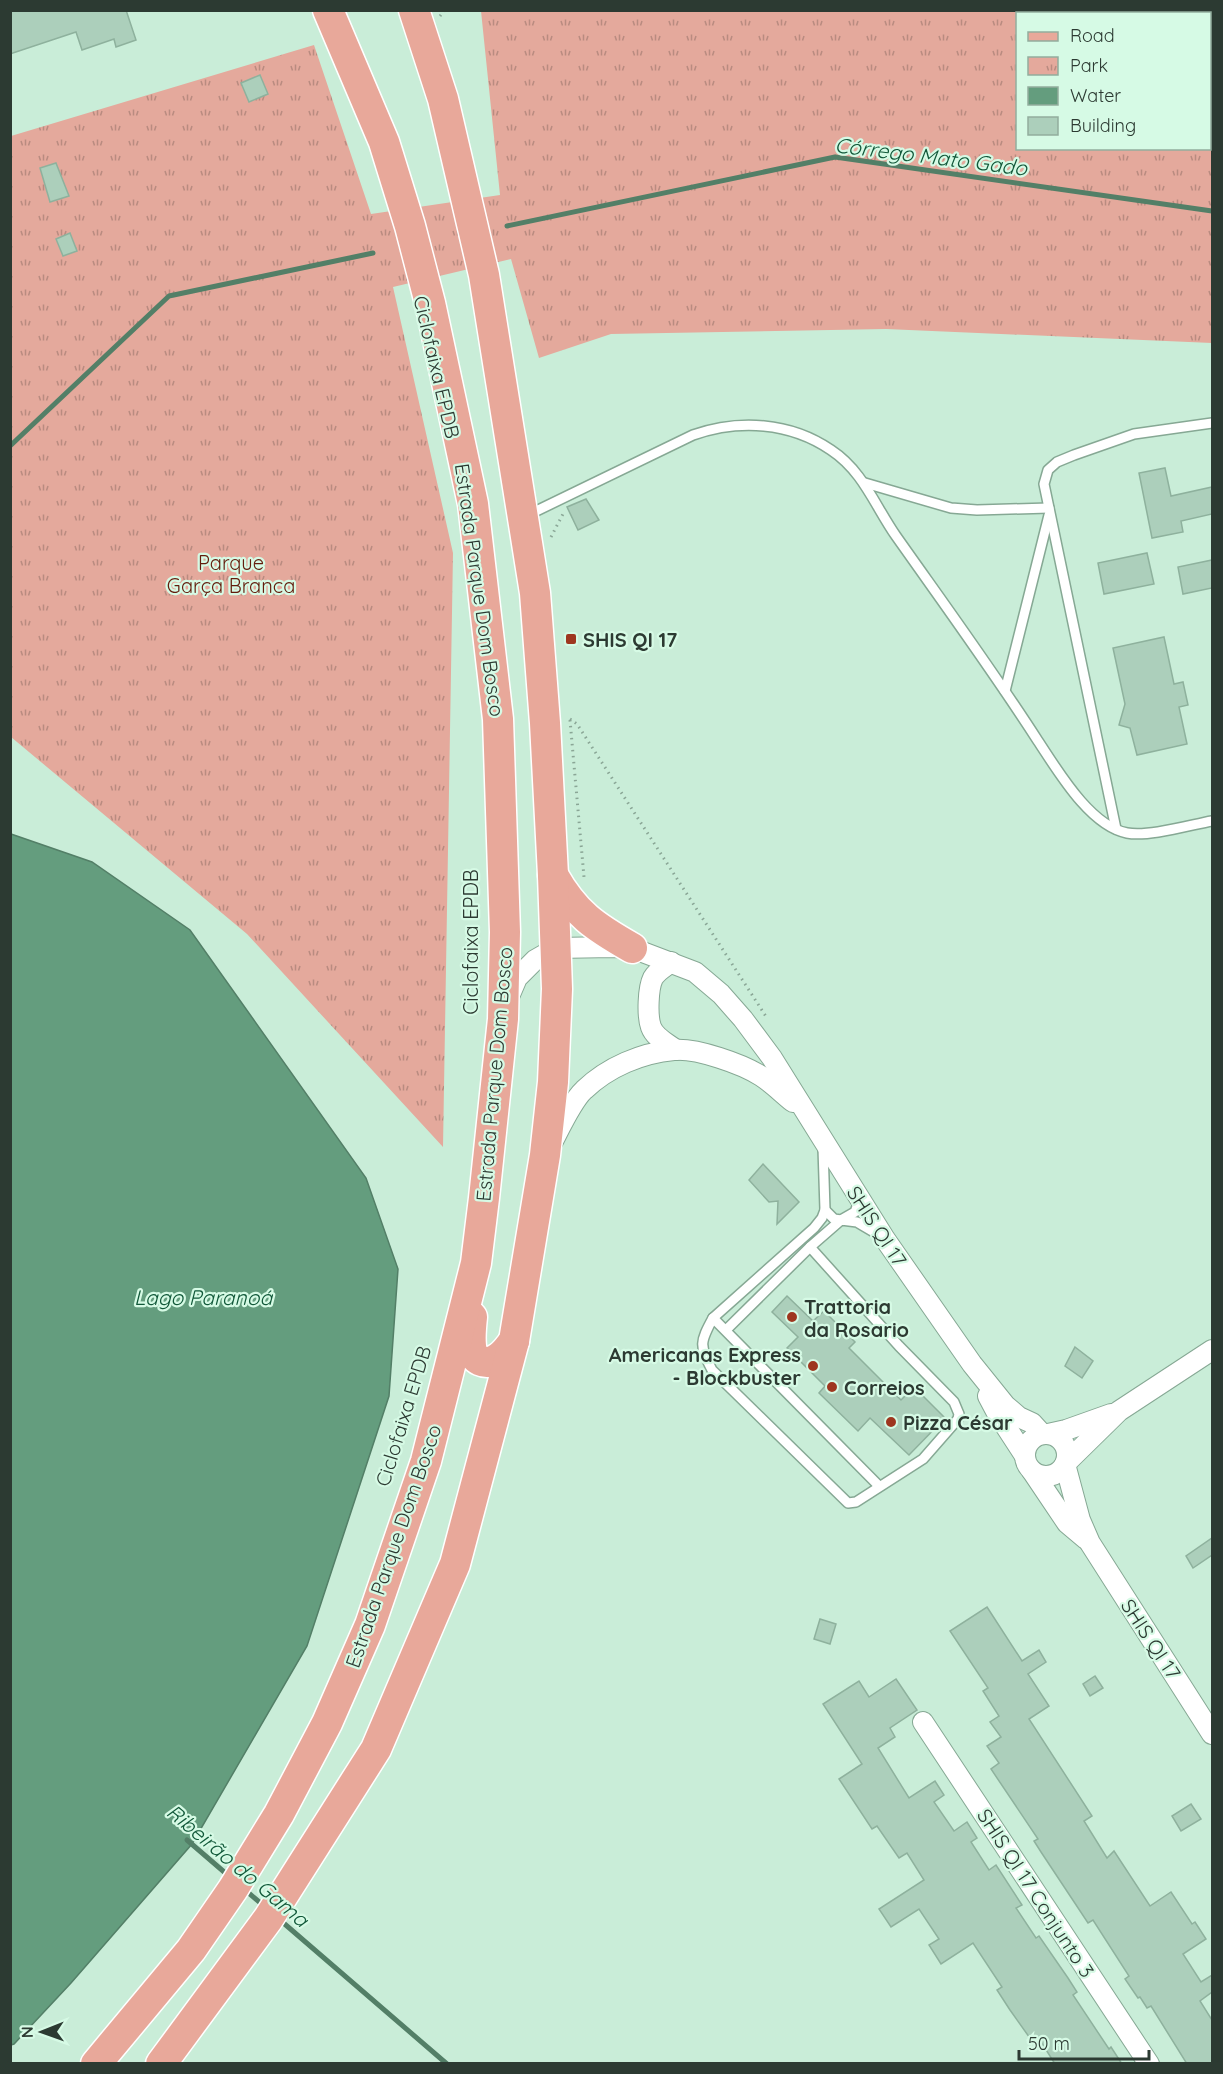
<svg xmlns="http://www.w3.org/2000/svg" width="1223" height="2074" font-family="Quicksand,sans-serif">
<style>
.park{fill:url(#park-tufts);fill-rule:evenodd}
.water{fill:#649d7e;stroke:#537f67;stroke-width:1.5}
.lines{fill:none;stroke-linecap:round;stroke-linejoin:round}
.stream{stroke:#537f67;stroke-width:5}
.building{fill:#accfbb;stroke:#8eb19d;stroke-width:1.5}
.service-casing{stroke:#86a894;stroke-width:12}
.minor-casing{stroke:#86a894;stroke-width:22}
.primary-casing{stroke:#fff;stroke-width:33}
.path{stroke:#8aa696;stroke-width:3;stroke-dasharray:1.5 4.5;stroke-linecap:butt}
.service{stroke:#fff;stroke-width:9}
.minor{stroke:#fff;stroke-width:20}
.primary{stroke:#e8a89a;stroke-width:30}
.poi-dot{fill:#9e361f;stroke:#d6fae5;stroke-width:2}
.labels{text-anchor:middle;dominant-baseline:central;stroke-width:4.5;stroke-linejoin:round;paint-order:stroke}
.street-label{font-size:20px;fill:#2c3a32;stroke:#d6fae5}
.park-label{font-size:20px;fill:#631c0c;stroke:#d6fae5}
.poi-label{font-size:20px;font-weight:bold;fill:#2c3a32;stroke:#d6fae5;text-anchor:start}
.water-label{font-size:21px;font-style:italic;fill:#115839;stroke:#d6fae5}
</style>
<defs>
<pattern id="park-tufts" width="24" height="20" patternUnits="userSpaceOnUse" patternTransform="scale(1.5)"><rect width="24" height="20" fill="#e4a99c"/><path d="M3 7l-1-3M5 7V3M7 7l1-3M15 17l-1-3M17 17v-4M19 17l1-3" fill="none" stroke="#b98b80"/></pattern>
</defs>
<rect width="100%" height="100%" fill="#c9edd8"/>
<path class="park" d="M481 11H1212V343L886 329 611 334 539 358 511 259 393 287 453 553 443 1147 247 934 11 737V136L314 45 371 214 500 195ZM1018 14H1210V148H1018Z"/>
<path class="water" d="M11 834 92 862 190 930 366 1178 398 1269 389 1396 307 1646 192 1844 71 1983 14 2044 11 2045Z"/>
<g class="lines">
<g class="stream">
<path d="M507 226 835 157 1212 211"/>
<path d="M10 446 169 296 373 253"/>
<path d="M187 1840 230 1877"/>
<path d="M244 1889 264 1906"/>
<path d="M280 1920 447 2064"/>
</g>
</g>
<g class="building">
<path d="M10 10H126L136 40 116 47 114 39 82 50 76 32 10 54Z"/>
<path d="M260 75 268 94 249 102 241 83Z"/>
<path d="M56 163 69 196 50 202 40 168Z"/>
<path d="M70 233 77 251 63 256 56 239Z"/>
<path d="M1165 468 1171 496 1212 487V514L1181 521 1183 532 1152 538 1139 473Z"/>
<path d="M586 499 599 520 578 530 567 507Z"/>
<path d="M1147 553 1154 584 1104 594 1098 563Z"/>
<path d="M1212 560V588L1183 594 1178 567Z"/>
<path d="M1164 637 1174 684 1183 682 1188 705 1179 707 1187 744 1137 755 1130 728 1119 725 1125 704 1113 648Z"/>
<path d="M763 1164 799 1202 777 1224 778 1201 769 1202 749 1180Z"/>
<path d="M787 1296 813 1321 824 1311 855 1342 849 1348 901 1400 914 1387 945 1418 909 1455 870 1418 858 1431 819 1393 825 1386 787 1348 798 1337 772 1312Z"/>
<path d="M1075 1347 1093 1361 1082 1378 1065 1366Z"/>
<path d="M1212 1538V1555L1193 1568 1186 1556Z"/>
<path d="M987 1607 1022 1661 1039 1650 1046 1662 1028 1674 1049 1706 1029 1719 1092 1816 1084 1821 1107 1858 1114 1851 1150 1906 1171 1892 1192 1924 1195 1922 1206 1939 1183 1954 1201 1982 1212 1975V1992L1200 2001 1212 2020V2064H1187L1151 2006 1147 2008 1140 1997 1138 1998 1125 1979 1129 1976 1093 1920 1088 1923 1041 1852 1034 1841 1038 1839 991 1769 999 1763 987 1746 1001 1737 990 1722 999 1716 983 1691 988 1688 950 1631Z"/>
<path d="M820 1619 836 1624 830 1644 814 1639Z"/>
<path d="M1095 1676 1103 1688 1090 1696 1083 1684Z"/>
<path d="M896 1679 917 1710 890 1728 895 1737 878 1748 909 1798 935 1781 944 1795 934 1802 954 1831 967 1822 977 1838 971 1842 989 1870 996 1865 1022 1905 1016 1908 1036 1938 1039 1936 1068 1978 1077 1992 1073 1995 1109 2049 1111 2047 1122 2064H1055L1038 2037 1032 2041 1010 2010 997 1990 1002 1987 973 1943 941 1964 929 1945 939 1939 919 1909 891 1927 879 1909 924 1880 907 1853 899 1858 877 1826 872 1829 839 1779 862 1764 823 1704 859 1681 869 1697Z"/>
<path d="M1191 1804 1201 1819 1181 1831 1172 1816Z"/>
</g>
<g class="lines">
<defs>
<g id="service">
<path d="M865 483 951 508 977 510 1049 508"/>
<path d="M528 515 693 435C739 419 790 422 831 450 863 471 875 506 896 536 944 604 993 671 1038 741 1058 771 1090 826 1127 833 1149 837 1190 825 1212 821"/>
<path d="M1005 691 1049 515"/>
<path d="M1116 829 1044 484 1048 470 1057 462 1074 455 1134 434 1212 423"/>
<path d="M823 1148 825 1210 822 1218 814 1228 713 1318C700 1342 699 1345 712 1370L848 1503 856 1502 923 1459 958 1419 959 1414 954 1402 899 1346 810 1247 841 1220 857 1222 874 1232"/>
<path d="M825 1210 834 1219 841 1220 855 1212 859 1201"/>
<path d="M713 1318 879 1486"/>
<path d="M726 1330 810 1247"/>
</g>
<g id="minor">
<path d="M671 962C665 967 657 971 653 978 648 988 647 1016 651 1027 655 1038 667 1043 676 1050"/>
<path d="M508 999 517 978 535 960 556 948 613 947 632 948 695 972 721 994 743 1019 772 1058 885 1239 972 1364 1005 1405 1019 1417 1032 1423 1042 1434"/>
<path d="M551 1145C559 1130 572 1101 584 1090 608 1067 641 1053 674 1050 697 1048 742 1064 761 1076 772 1083 783 1094 793 1102"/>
<path d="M988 1396 997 1413 1025 1456"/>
<circle cx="1046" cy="1455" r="21"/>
<path d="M1048 1434 1066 1430 1111 1414"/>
<path d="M1066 1463 1119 1411 1212 1350"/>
<path d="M1065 1464 1080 1520 1090 1543 1212 1734"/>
<path d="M1032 1471 1067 1523 1086 1539"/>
<path d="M923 1722 1149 2064"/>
</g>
<g id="primary">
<path d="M553 875C575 914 595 927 632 948"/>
<path d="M472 1317C471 1326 470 1337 471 1346 472 1360 486 1367 498 1358 505 1354 509 1347 514 1341"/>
<path d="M96 2064 191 1950 233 1889 279 1814 327 1723 370 1625 426 1461 476 1263 484 1198 503 1019 505 932 498 719 473 504 430 303 410 226 384 142 328 10"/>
<path d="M161 2064 268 1919 376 1749 455 1564 514 1341 545 1155 553 1082 557 989 553 875 545 723 535 593 484 275 443 99 414 10"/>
</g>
</defs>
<use href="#service" class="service-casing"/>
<use href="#minor" class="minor-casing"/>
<use href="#primary" class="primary-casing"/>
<g class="path">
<path d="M440 16 445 10"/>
<path d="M551 537 564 512"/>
<path d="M570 719 577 724 767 1018"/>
<path d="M570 720 584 877"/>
</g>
<use href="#service" class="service"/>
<use href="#minor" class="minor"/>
<use href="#primary" class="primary"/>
</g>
<g class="poi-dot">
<rect x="565" y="633" width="12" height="12" rx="3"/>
<circle cx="792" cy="1317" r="6"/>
<circle cx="813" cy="1366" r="6"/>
<circle cx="832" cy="1387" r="6"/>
<circle cx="891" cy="1422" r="6"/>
</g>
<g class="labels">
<g class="street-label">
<text transform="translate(437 367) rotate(77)">Ciclofaixa EPDB</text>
<text transform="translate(480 590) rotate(82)">Estrada Parque Dom Bosco</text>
<text transform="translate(470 942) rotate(-90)">Ciclofaixa EPDB</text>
<text transform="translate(494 1074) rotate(-85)">Estrada Parque Dom Bosco</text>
<text transform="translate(877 1226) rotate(57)">SHIS QI 17</text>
<text transform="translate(403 1416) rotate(-73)">Ciclofaixa EPDB</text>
<text transform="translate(393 1546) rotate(-71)">Estrada Parque Dom Bosco</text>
<text transform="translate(1151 1639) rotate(57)">SHIS QI 17</text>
<text transform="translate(1036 1893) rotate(57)">SHIS QI 17 Conjunto 3</text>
</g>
<g class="park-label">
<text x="231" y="562">Parque<tspan x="231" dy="23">Garça Branca</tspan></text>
</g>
<g class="poi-label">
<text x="583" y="639">SHIS QI 17</text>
<text x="804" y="1306">Trattoria<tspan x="804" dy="23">da Rosario</tspan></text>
<text x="801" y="1354" text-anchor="end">Americanas Express<tspan x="801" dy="23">- Blockbuster</tspan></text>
<text x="844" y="1387">Correios</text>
<text x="903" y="1422">Pizza César</text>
</g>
<g class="water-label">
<text transform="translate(931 156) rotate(7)">Córrego Mato Gado</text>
<text x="203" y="1297">Lago Paranoá</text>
<text transform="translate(238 1865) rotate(40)">Ribeirão do Gama</text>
</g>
</g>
<rect width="1223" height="2074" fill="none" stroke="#2c3a32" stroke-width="24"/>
<rect x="1016" y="12" width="195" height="138" fill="#d6fae5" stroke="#92ad9d" stroke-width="1.5"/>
<rect x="1028" y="32" width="30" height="9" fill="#e8a89a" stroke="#92ad9d" stroke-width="1.5"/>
<text x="1070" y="42" font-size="18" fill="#2c3a32">Road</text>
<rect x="1028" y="57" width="30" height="18" fill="url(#park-tufts)" stroke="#92ad9d" stroke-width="1.5"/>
<text x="1070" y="72" font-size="18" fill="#2c3a32">Park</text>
<rect x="1028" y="87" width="30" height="18" fill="#649d7e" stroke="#92ad9d" stroke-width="1.5"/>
<text x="1070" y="102" font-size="18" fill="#2c3a32">Water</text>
<rect x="1028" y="117" width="30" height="18" fill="#accfbb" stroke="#92ad9d" stroke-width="1.5"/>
<text x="1070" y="132" font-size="18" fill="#2c3a32">Building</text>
<g transform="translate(42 2032) rotate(269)" stroke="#d6fae5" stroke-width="4.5" paint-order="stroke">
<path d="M0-4.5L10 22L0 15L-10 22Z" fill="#2c3a32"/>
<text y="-9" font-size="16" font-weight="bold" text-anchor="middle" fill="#2c3a32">N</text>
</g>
<path d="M1019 2050v9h130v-9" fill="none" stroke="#2c3a32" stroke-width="3"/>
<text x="1028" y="2050" font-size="18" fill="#2c3a32" stroke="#d6fae5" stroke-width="4.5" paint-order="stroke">50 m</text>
</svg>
